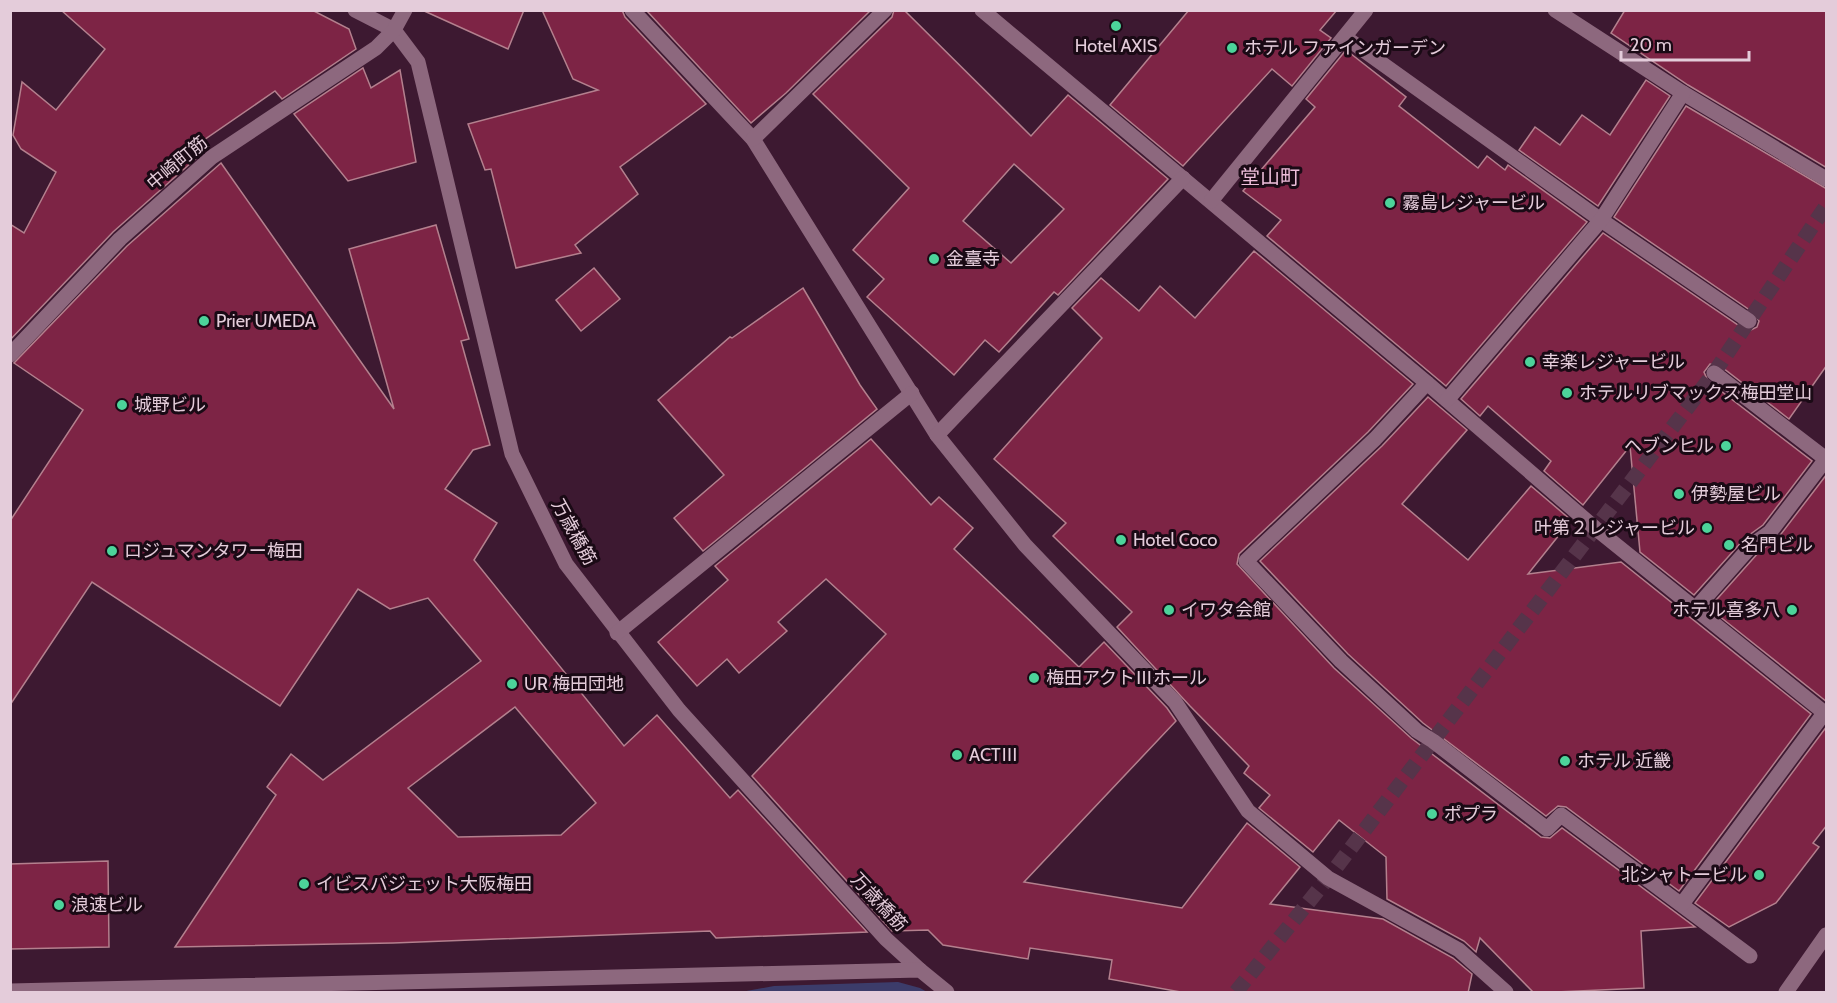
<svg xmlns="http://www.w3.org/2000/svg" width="1837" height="1003" font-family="Cabin,'Noto Sans JP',sans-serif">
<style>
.green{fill:#3c3c6a}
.building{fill:#7d2445;stroke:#b4808e;stroke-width:1.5;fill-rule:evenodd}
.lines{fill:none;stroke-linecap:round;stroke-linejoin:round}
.minor-tunnel{stroke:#56344a;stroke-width:15;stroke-dasharray:15 8;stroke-linecap:butt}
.minor{stroke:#8d687e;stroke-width:15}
.poi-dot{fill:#4cd39a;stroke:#1a0a15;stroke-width:2}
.labels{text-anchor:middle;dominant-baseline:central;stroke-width:6;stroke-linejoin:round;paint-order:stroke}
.poi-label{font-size:18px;fill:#e4ccda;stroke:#1a0a15;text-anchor:start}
.street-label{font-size:18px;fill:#e4ccda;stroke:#1a0a15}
.neighbourhood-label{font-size:20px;fill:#edbdda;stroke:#1a0a15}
</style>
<rect width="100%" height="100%" fill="#3d1931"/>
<path class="green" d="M898 982 920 988 927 992H741L774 986Z"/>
<g class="building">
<path d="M61 10H312L349 29 356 49 282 99 275 91 204 140 209 147 113 232 10 340V224L24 233 56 172 21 149 13 135 22 82 56 110 105 49Z"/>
<path d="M422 10H524L508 49Z"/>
<path d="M542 10H622L625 17 706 104 620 167 638 194 575 245 581 253 516 268 491 169 485 170 468 124 598 90 573 79Z"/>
<path d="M646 10H871L786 93 751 123Z"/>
<path d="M894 10H904L1031 136 1068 95 1168 179 1058 295 1054 292 999 352 985 340 954 375 867 297 884 279 853 250 909 188 813 94 892 17ZM1014 164 1064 209 1011 263 963 221Z"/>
<path d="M1189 10H1337L1320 30 1331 38 1292 86 1272 69 1183 166 1110 105Z"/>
<path d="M1625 10H1827V168L1688 85 1611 33Z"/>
<path d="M1346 50 1406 97 1399 106 1478 168 1487 156 1505 170 1508 165 1587 222 1446 386 1267 236 1281 220 1243 191 1315 107 1306 99Z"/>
<path d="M363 68 371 88 400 70 416 162 348 181 294 114Z"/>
<path d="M1646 80 1670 96 1598 206 1519 150 1535 127 1560 145 1582 115 1610 135Z"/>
<path d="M1686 106 1827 189V365L1789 419 1719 365 1710 364 1704 372 1708 381 1812 461 1763 525 1745 538 1694 595 1640 552 1630 446 1583 505 1544 471 1551 461 1488 406 1480 416 1461 399 1603 233 1744 329 1749 331 1757 327 1759 321 1754 313 1614 217Z"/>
<path d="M221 163 394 409 349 249 436 225 469 339 461 341 490 445 473 450 445 489 497 523 474 560 624 746 657 715 730 798 738 790 867 932 716 938 710 931 393 943 175 947 276 795 267 787 291 754 323 780 481 661 428 598 390 609 358 589 280 706 92 582 10 705V521L83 410 14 363 127 246ZM515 707 596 803 561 835 458 837 408 788Z"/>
<path d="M1254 251 1413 384 1368 432 1239 554 1237 564 1334 668 1411 738 1541 837 1550 838 1562 828 1695 927 1641 931 1644 988 1534 993 1480 938 1476 952 1464 941 1387 899 1386 857 1339 820 1313 852 1259 808 1270 795 1244 773 1249 766 1190 706 1117 627 1132 612 1053 536 1066 523 994 459 1102 338 1072 308 1101 278 1139 311 1160 286 1195 318Z"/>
<path d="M594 268 620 299 581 331 556 300Z"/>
<path d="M803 288 860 385 877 409 703 551 674 518 724 475 658 400 730 337 732 338Z"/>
<path d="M1428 397 1467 430 1402 504 1468 560 1531 486 1571 520 1528 574 1621 562 1811 714 1679 891 1566 807 1558 806 1546 816 1423 723 1348 654 1260 561 1382 446Z"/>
<path d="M871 439 931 505 939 497 973 528 954 549 1079 667 1104 642 1167 708 1176 721 1024 882 1182 908 1247 823 1300 867 1270 904 1383 919 1453 958 1472 974 1468 993H1186L1109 979 1112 960 1030 948 1028 959 943 945 928 930 892 931 752 776 886 634 826 579 778 622 787 631 739 673 727 659 697 686 658 642 728 580 715 566Z"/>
<path d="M1827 474V702L1709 608 1759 552 1778 538Z"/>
<path d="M1827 726V825L1813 843 1819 847 1776 903 1729 927 1695 903Z"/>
<path d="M108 861 109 947 10 949V864Z"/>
</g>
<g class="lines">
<path class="minor-tunnel" d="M1236 992 1328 878 1714 373 1826 206"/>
<g class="minor">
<path d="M355 10 394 30 418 62 512 454 566 564 679 710 886 939 920 970"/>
<path d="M632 10 753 139 937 435 1025 545 1175 702 1248 811 1328 878 1459 950 1506 992"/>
<path d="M982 10 1427 383 1595 528 1826 714"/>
<path d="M1555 10 1683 93 1826 179"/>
<path d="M1345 37 1601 220 1749 321"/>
<path d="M753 139 885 10"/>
<path d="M1211 201 1366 10"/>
<path d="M10 355 120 239 212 157 376 48 394 30 405 10"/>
<path d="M1714 373 1826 459"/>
<path d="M1427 383 1375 439 1246 561 1341 661 1417 731 1433 741 1547 829 1561 815 1750 956"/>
<path d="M1447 400 1601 220 1683 93"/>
<path d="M937 435 1183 178"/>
<path d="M1697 607 1752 545 1770 532 1826 459"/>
<path d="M617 633 912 393"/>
<path d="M1682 904 1825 712"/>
<path d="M10 991 920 970 947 992"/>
<path d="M1786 992 1826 935"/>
</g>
</g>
<g class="poi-dot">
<circle cx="1116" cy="26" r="6"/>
<circle cx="1232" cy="48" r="6"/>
<circle cx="1390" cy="203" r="6"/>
<circle cx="934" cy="259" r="6"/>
<circle cx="204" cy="321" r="6"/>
<circle cx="1530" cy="362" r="6"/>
<circle cx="1567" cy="393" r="6"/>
<circle cx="122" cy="405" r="6"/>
<circle cx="1726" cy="446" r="6"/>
<circle cx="1679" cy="494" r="6"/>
<circle cx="1707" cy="528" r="6"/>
<circle cx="1121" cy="540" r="6"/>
<circle cx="1729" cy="545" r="6"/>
<circle cx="112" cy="551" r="6"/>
<circle cx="1169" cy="610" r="6"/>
<circle cx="1792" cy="610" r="6"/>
<circle cx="1034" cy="678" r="6"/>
<circle cx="512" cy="684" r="6"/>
<circle cx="957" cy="755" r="6"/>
<circle cx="1565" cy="761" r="6"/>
<circle cx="1432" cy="814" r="6"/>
<circle cx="1759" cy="875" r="6"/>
<circle cx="304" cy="884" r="6"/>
<circle cx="59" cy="905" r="6"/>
</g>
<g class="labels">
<g class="poi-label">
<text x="1116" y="46" text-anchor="middle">Hotel AXIS</text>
<text x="1244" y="48">ホテル ファインガーデン</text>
<text x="1402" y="203">霧島レジャービル</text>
<text x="946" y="259">金臺寺</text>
<text x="216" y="321">Prier UMEDA</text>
<text x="1542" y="362">幸楽レジャービル</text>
<text x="1579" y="393">ホテルリブマックス梅田堂山</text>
<text x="134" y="405">城野ビル</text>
<text x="1714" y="446" text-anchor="end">ヘブンヒル</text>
<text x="1691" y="494">伊勢屋ビル</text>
<text x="1695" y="528" text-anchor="end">叶第２レジャービル</text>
<text x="1133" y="540">Hotel Coco</text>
<text x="1741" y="545">名門ビル</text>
<text x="124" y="551">ロジュマンタワー梅田</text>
<text x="1181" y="610">イワタ会館</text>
<text x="1780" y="610" text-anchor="end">ホテル喜多八</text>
<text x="1046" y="678">梅田アクトⅢホール</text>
<text x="524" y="684">UR 梅田団地</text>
<text x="969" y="755">ACTⅢ</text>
<text x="1577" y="761">ホテル 近畿</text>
<text x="1444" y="814">ポプラ</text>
<text x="1747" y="875" text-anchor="end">北シャトービル</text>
<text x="316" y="884">イビスバジェット大阪梅田</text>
<text x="71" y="905">浪速ビル</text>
</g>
<g class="street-label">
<text transform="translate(177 163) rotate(-40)">中崎町筋</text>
<text transform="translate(574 532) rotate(61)">万歳橋筋</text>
<text transform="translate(879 902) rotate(47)">万歳橋筋</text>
</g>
<g class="neighbourhood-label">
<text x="1270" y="177">堂山町</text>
</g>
</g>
<rect width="1837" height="1003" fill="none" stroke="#e4ccda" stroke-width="24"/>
<path d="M1621 51v9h128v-9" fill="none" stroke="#e4ccda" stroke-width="3"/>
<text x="1630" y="51" font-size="18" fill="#e4ccda" stroke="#1a0a15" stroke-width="4.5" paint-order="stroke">20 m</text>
</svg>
